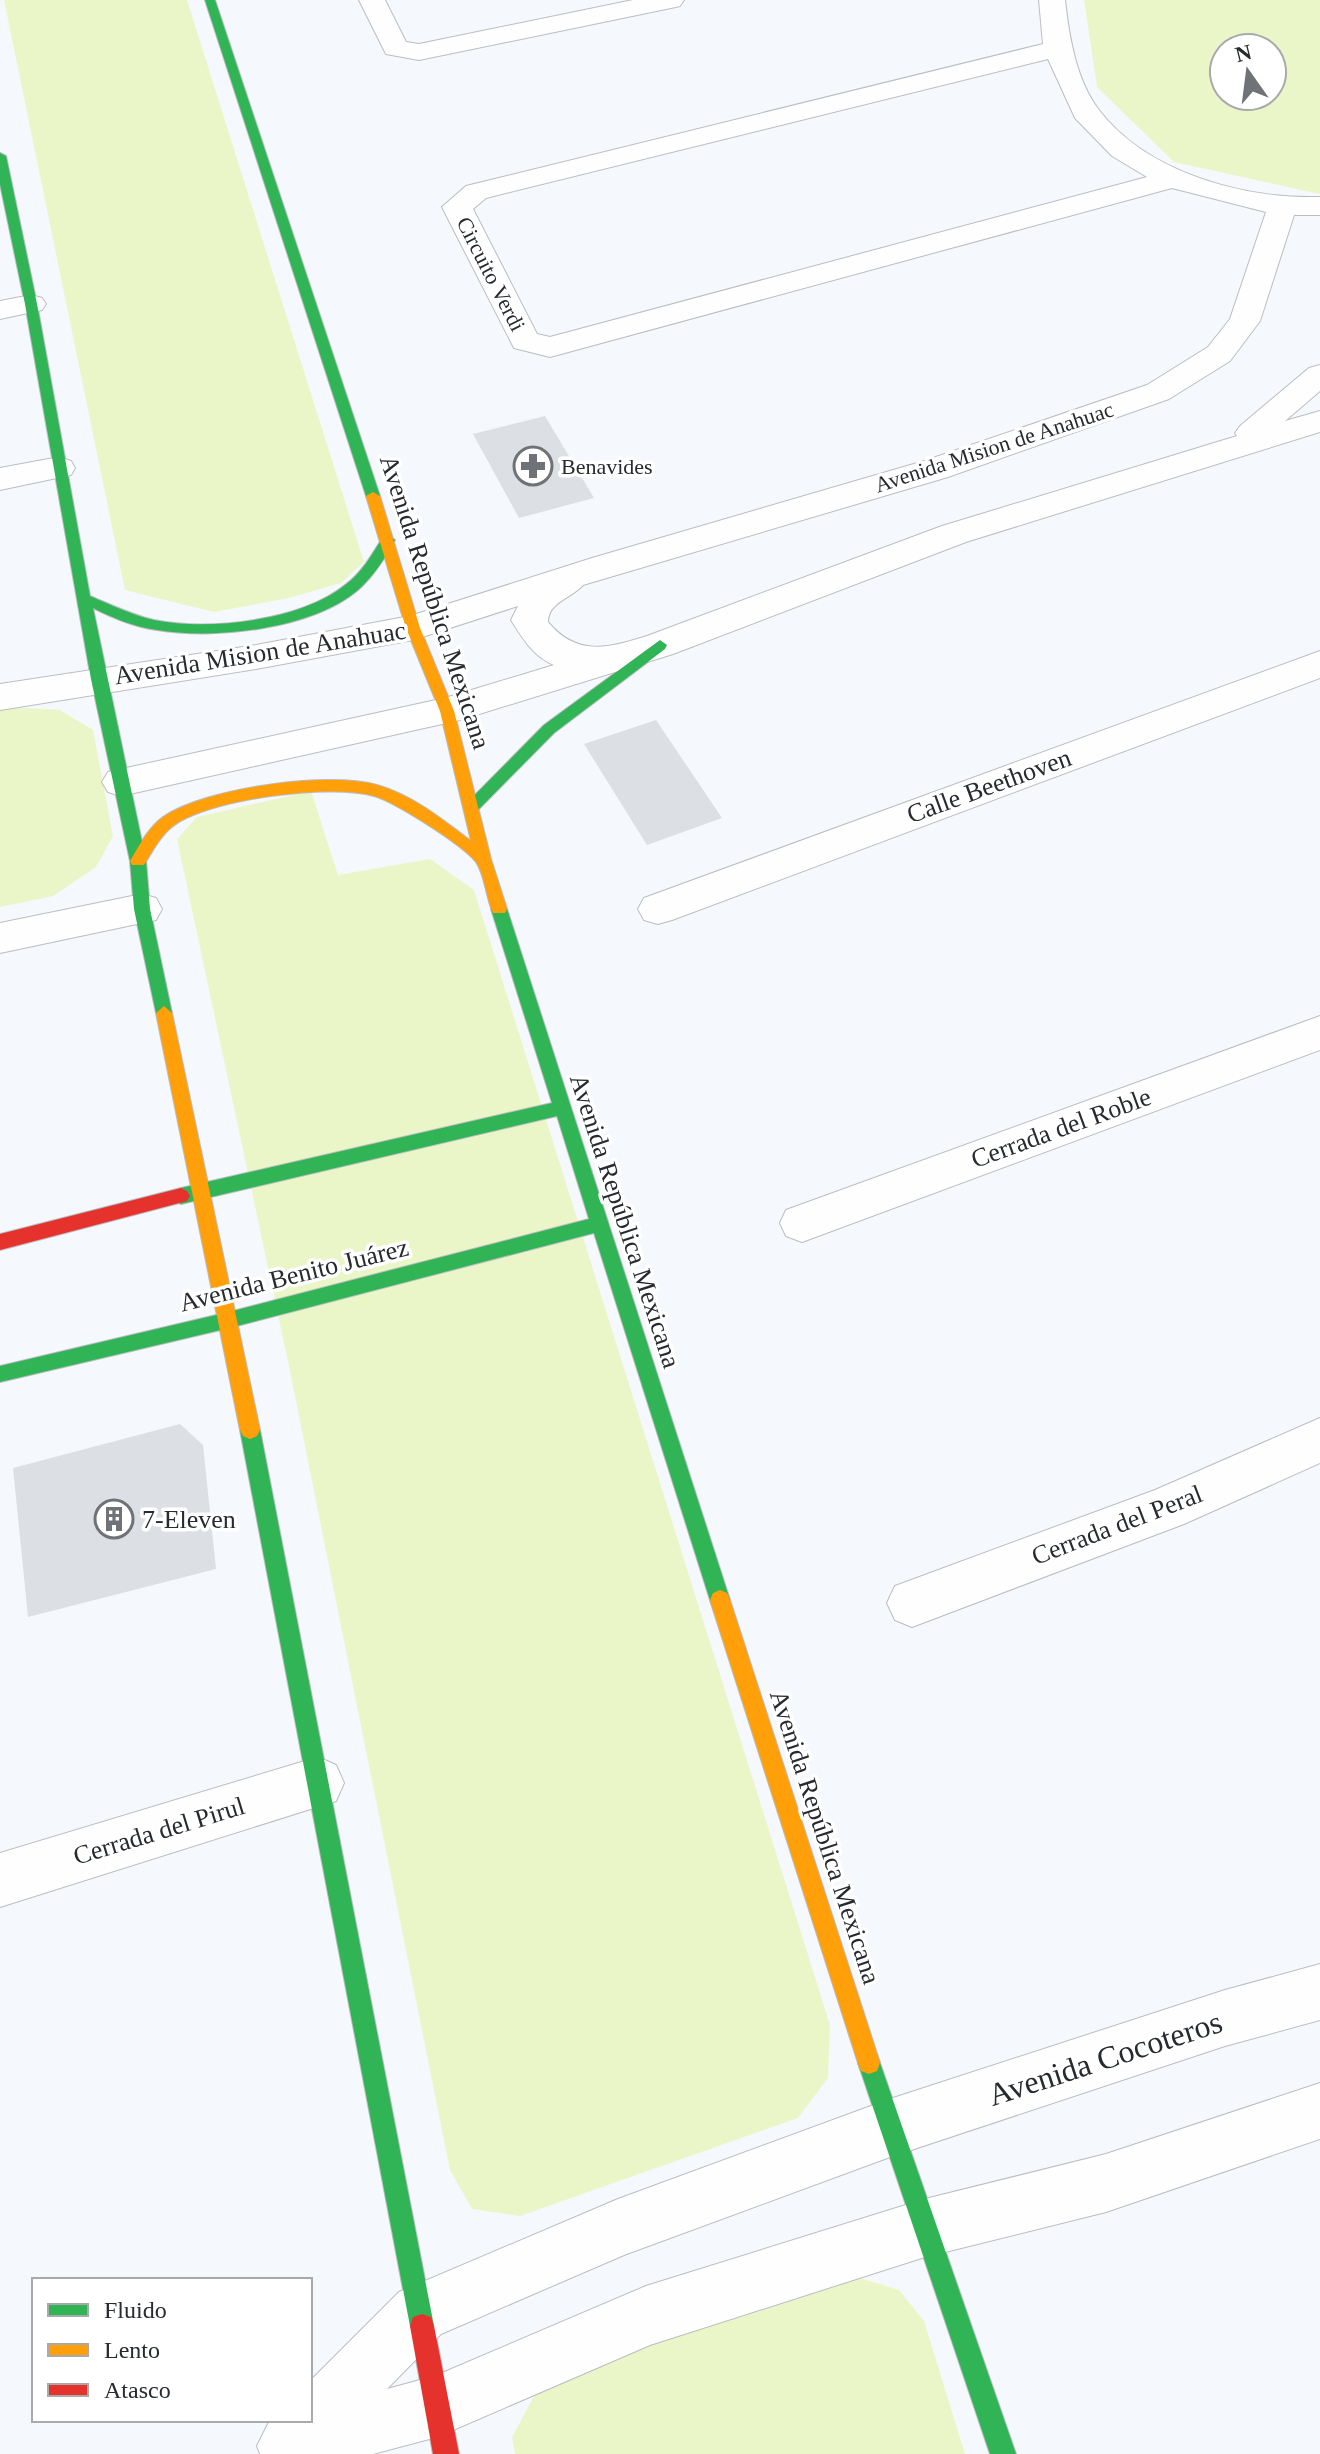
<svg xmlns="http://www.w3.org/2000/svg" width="1320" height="2454" font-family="'Times New Roman',serif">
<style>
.green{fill:#ebf6c8;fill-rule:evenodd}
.building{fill:#dcdfe3}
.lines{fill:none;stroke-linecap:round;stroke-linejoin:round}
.street-casing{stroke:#babdc1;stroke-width:2}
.fast-casing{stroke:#babdc1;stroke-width:2}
.slow-casing{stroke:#babdc1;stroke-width:2}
.jam-casing{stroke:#babdc1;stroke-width:2}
.street{fill:#fefeff;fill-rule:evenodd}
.fast{fill:#30b455;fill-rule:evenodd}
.slow{fill:#ff9f0a;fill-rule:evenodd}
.jam{fill:#e5322d;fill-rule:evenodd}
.labels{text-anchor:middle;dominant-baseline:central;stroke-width:7;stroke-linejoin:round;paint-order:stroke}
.far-street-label{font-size:22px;fill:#272b2f;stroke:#fff}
.far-poi-label{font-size:22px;fill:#272b2f;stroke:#fff;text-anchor:start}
.street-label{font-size:26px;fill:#272b2f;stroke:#fff}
.poi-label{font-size:26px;fill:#272b2f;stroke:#fff;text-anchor:start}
.near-street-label{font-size:32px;fill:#272b2f;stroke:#fff}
</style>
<rect width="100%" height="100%" fill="#f5f8fc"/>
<g class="green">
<path d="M4 0H187L364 562 341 583 289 598 214 612 125 590Z"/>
<path d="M1084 0H1320V194L1174 162 1097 87ZM1272 48V96H1224V48Z"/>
<path d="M9 707 60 710 93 730 113 836 96 867 53 896 0 907V709Z"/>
<path d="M311 791 338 875 430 859 474 890 830 2025 828 2078 798 2118 520 2216 472 2209 450 2170 290 1371 177 839 197 817Z"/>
<path d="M847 2274 899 2290 924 2321 965 2454H515L512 2437 547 2372Z"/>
</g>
<g class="building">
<path d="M545 416 594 498 519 518 473 434Z"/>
<path d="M656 720 722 818 647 845 584 744Z"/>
<path d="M180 1424 203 1445 216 1569 28 1617 13 1468Z"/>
</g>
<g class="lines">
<defs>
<g id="street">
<path d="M359 0H385L406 42 419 44 633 0H684L680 6 671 8 419 60 386 54Z"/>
<path d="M1039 0H1065C1069 36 1076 80 1099 110 1147 173 1244 199 1320 197V215H1294L1260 321 1230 361 1169 399 948 477 583 585C572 598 548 602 548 622 577 657 609 648 647 636L942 526 1237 436 1235 433 1240 426 1309 368 1320 365V391L1285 421 1320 411V432L966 542 673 654 460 720 121 796 108 792 102 782 108 772 445 698 554 665C533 656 523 639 511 620L518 606 413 640 256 669 0 710V684L256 645 410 616 592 558 924 461 1147 385 1208 347 1230 319 1266 212 1172 188 550 357 514 348 442 207 466 186 1043 44ZM1048 59 1075 118 1112 156 1147 177 550 337 537 334 473 209 486 198Z"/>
<path d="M31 295 42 298 46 304 42 310 0 319V301Z"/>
<path d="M59 457 71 461 75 468 71 475 0 490V468Z"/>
<path d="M1320 651V678L672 920 658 924 644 920 638 909 644 898Z"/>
<path d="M142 894 156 898 162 909 156 920 0 953V923Z"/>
<path d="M1320 1016V1050L802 1242 786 1236 780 1223 786 1210Z"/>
<path d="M1320 1418V1463L1184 1524 912 1627 895 1620 887 1603 895 1586 1155 1490Z"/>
<path d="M318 1757 336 1765 344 1783 336 1801 0 1907V1853Z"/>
<path d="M1320 1964V2020L1225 2046 890 2157 624 2255 441 2334 387 2389 435 2376 646 2286 925 2199 1106 2154 1320 2083V2139L1106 2212 925 2257 650 2345 437 2437 373 2454H260L257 2446 270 2420H310V2381L399 2292 618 2199 890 2099 1225 1990Z"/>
</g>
<g id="fast">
<path d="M205 0H215L380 496 378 499H368L366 496Z"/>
<path d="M0 153 6 156 37 304 90 596C111 605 132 615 154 620 209 631 300 621 345 585 362 573 372 554 383 537L388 535 395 540C385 558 374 576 358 590 312 629 215 640 157 630 134 627 113 618 93 608L146 861 150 909 172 1013 164 1020 156 1013 134 909 130 861 91 679 25 304 0 184Z"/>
<path d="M660 640 667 645 665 649 554 733 477 811H467L464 807 467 803 544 725Z"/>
<path d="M499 903 507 909 730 1600 727 1607 720 1610 713 1607 710 1600 594 1233 229 1328 0 1382V1366L229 1312 589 1219 557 1116 181 1204 175 1201 172 1196 175 1191 181 1188 552 1103 491 909Z"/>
<path d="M250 1421 257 1424 260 1430 434 2326 431 2335 422 2338 413 2335 410 2326 240 1430 243 1424Z"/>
<path d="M869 2052 877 2055 880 2063 1016 2454H990L858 2063 861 2055Z"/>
</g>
<g id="slow">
<path d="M373 492 380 496 420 628 454 711 491 859 507 909 505 913H493C486 898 485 875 476 862 463 845 395 802 374 796 331 783 208 799 173 826 160 836 152 852 144 865H132L130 861C139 846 148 828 163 817 205 788 328 771 377 785 412 795 442 819 471 841L440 711 406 628 366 496Z"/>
<path d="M164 1006 172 1013 260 1430 257 1436 250 1439 243 1436 240 1430 156 1013Z"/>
<path d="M720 1590 727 1593 730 1600 880 2063 877 2071 869 2074 861 2071 858 2063 710 1600 713 1593Z"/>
</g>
<g id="jam">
<path d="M181 1188 187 1191 190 1196 187 1201 0 1250V1234Z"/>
<path d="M422 2314 431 2317 434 2326 459 2454H433L410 2326 413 2317Z"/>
</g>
</defs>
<use href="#street" class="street-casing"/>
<use href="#fast" class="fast-casing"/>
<use href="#slow" class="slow-casing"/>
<use href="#jam" class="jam-casing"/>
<use href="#street" class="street"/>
<use href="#fast" class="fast"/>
<use href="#slow" class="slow"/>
<use href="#jam" class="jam"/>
</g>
<defs>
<symbol id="pharmacy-ring" viewBox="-11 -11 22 22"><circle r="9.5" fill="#fff" stroke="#6f7377" stroke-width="1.5"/><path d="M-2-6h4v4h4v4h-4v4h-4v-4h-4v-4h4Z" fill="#6f7377"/></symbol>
<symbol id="building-ring" viewBox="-11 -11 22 22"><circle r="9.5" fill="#fff" stroke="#6f7377" stroke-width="1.5"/><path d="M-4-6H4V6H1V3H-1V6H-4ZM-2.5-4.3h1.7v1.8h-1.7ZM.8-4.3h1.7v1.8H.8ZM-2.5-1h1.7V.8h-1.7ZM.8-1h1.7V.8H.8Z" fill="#6f7377"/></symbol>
</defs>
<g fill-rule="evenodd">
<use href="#pharmacy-ring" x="511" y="444" width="44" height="44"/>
<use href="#building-ring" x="92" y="1497" width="44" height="44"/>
</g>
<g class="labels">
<g class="far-street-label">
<text transform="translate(491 274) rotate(63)">Circuito Verdi</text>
<text transform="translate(994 447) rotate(-18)">Avenida Mision de Anahuac</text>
</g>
<g class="far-poi-label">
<text x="561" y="466">Benavides</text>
</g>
<g class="street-label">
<text transform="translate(435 602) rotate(72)">Avenida República Mexicana</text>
<text transform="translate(260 653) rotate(-9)">Avenida Mision de Anahuac</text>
<text transform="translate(989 786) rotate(-20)">Calle Beethoven</text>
<text transform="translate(1061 1128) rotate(-20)">Cerrada del Roble</text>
<text transform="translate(625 1221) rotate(72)">Avenida República Mexicana</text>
<text transform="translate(294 1275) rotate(-14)">Avenida Benito Juárez</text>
<text transform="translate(1117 1525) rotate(-21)">Cerrada del Peral</text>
<text transform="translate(159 1831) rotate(-17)">Cerrada del Pirul</text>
<text transform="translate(825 1837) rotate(72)">Avenida República Mexicana</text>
</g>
<g class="poi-label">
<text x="142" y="1519">7-Eleven</text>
</g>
<g class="near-street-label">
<text transform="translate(1105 2058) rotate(-18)">Avenida Cocoteros</text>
</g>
</g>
<rect x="32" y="2278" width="280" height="144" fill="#ffffff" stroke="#a9aaac" stroke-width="2"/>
<rect x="48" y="2304" width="40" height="12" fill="#30b455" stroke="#a9aaac" stroke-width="2"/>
<text x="104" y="2318" font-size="24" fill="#272b2f">Fluido</text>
<rect x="48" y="2344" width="40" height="12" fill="#ff9f0a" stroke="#a9aaac" stroke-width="2"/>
<text x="104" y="2358" font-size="24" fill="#272b2f">Lento</text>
<rect x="48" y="2384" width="40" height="12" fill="#e5322d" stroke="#a9aaac" stroke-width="2"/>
<text x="104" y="2398" font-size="24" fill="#272b2f">Atasco</text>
<g transform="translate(1248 72) rotate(346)"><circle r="38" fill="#ffffff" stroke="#a9aaac" stroke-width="2"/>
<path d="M0-6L14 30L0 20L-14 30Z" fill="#6f7377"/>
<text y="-12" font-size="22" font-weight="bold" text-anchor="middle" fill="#272b2f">N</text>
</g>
</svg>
